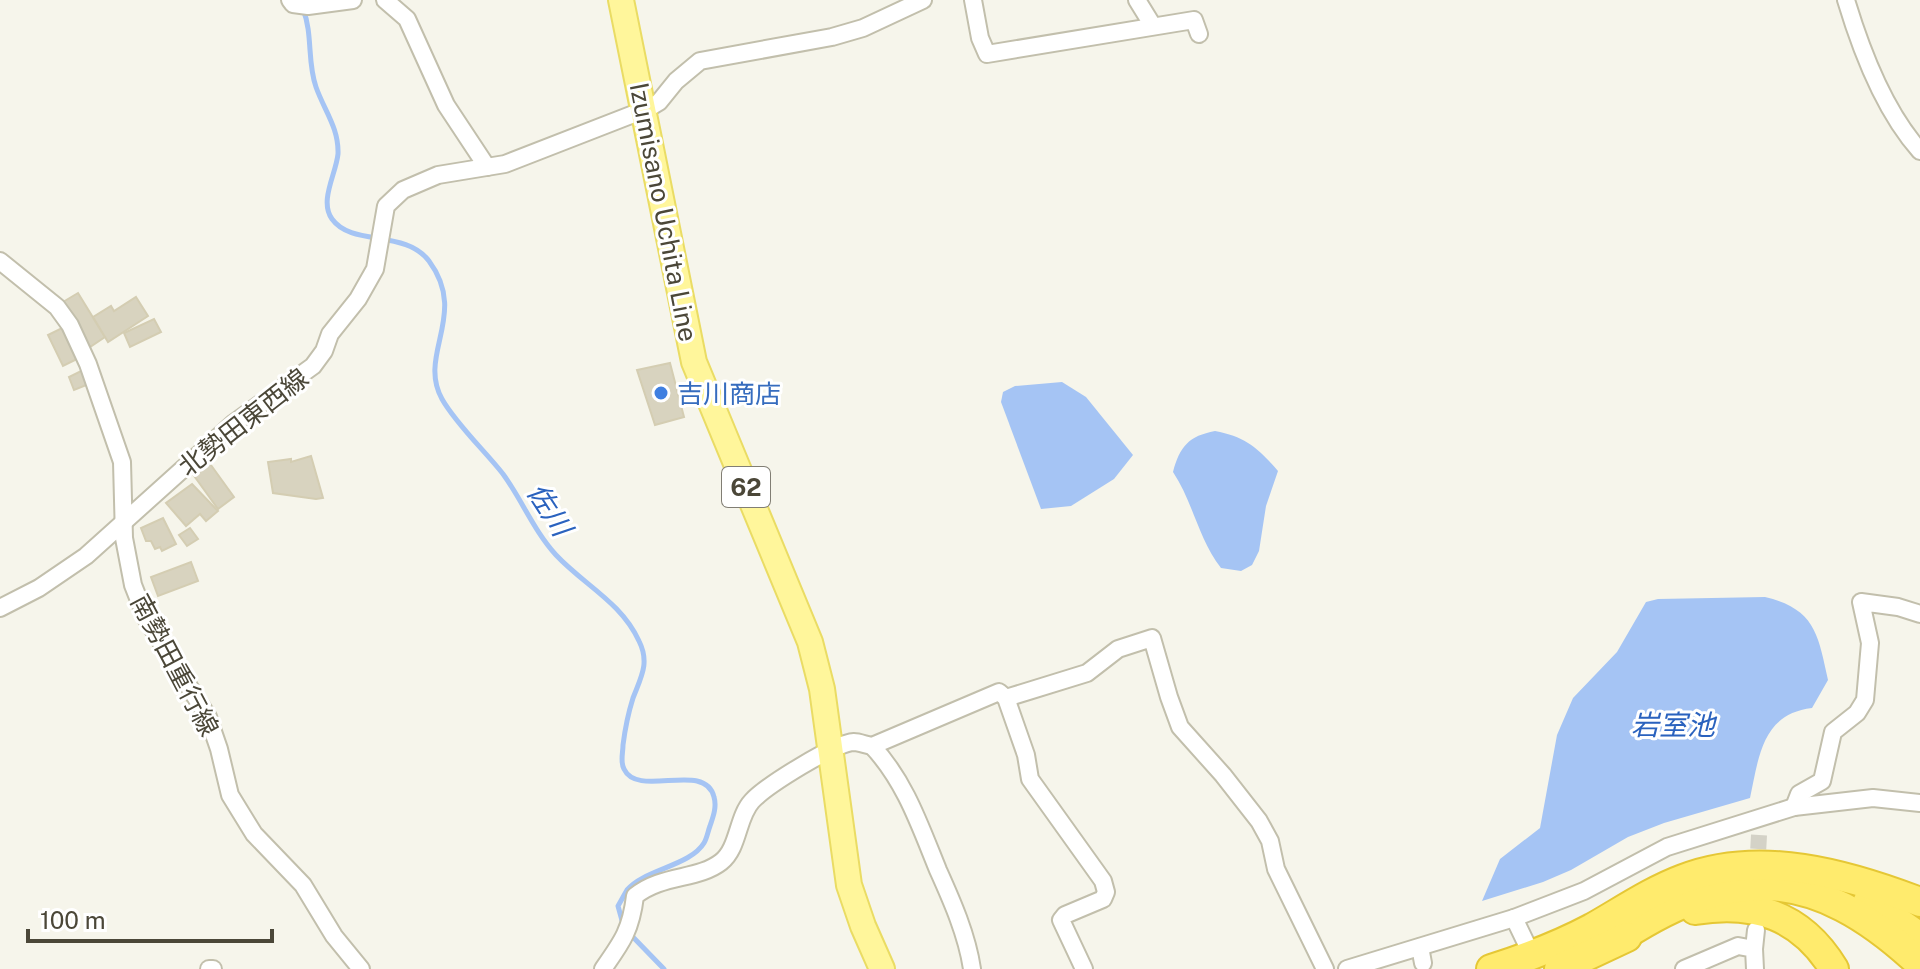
<svg xmlns="http://www.w3.org/2000/svg" width="1920" height="969" font-family="'Public Sans','Noto Sans JP',sans-serif">
<style>
.water{fill:#a5c4f4}
.lines{fill:none;stroke-linecap:round;stroke-linejoin:round}
.stream{stroke:#a5c4f4;stroke-width:5}
.building{fill:#d8d3bf;stroke:#d4cdb2;stroke-width:2}
.street-tunnel{stroke:#d4d2c7;stroke-width:16;stroke-dasharray:16 8;stroke-linecap:butt}
.street-casing{stroke:#c2bfac;stroke-width:20}
.primary-casing{stroke:#eadc64;stroke-width:28}
.highway-casing{stroke:#e5c735;stroke-width:32}
.street{stroke:#fff;stroke-width:16}
.primary{stroke:#fff69b;stroke-width:24}
.highway{stroke:#ffeb6d;stroke-width:28}
.shop-dot{fill:#3f7fe0;stroke:#fff;stroke-width:3}
.labels{text-anchor:middle;dominant-baseline:central;stroke-width:6;stroke-linejoin:round;paint-order:stroke}
.shield{fill:#fff;stroke:#817e74;stroke-width:2}
.shield-label{font-size:24px;font-weight:bold;fill:#4b4738}
.street-label{font-size:26px;fill:#4b4738;stroke:#fff}
.shop-label{font-size:26px;fill:#366cbe;stroke:#fff;text-anchor:start}
.water-label{font-size:28px;font-style:italic;fill:#2a62be;stroke:#fff}
</style>
<rect width="100%" height="100%" fill="#f6f5eb"/>
<g class="water">
<path d="M1062 382 1086 397 1133 455 1114 479 1071 506 1041 509 1001 402 1003 392 1015 386Z"/>
<path d="M1215 431C1246 437 1258 448 1278 471L1266 506 1259 551 1252 565 1241 571 1221 568C1198 538 1193 502 1173 472 1180 446 1189 436 1215 431Z"/>
<path d="M1765 597C1815 609 1818 634 1828 680L1812 708C1762 714 1759 756 1750 798L1664 823 1628 837 1571 870 1543 882 1482 901 1500 859 1540 828 1557 735 1573 698 1617 652 1646 602 1658 599Z"/>
</g>
<g class="lines">
<g class="stream">
<path d="M303 9C313 34 307 62 316 87 324 110 339 128 338 154 336 174 319 201 332 219 352 247 405 229 429 261 469 315 417 354 442 399 456 424 485 451 503 474 522 500 534 531 556 555 584 585 621 602 639 641 650 663 641 677 633 698 628 714 625 729 623 745 623 753 620 762 624 769 638 799 705 760 714 797 717 807 713 817 710 826 708 831 707 838 704 843 690 866 645 869 627 890 624 895 621 901 618 906L623 924"/>
<path d="M629 933 664 969"/>
</g>
</g>
<g class="building">
<path d="M78 293 105 337 90 347 63 302Z"/>
<path d="M136 297 148 316 108 342 93 317 111 306 114 311Z"/>
<path d="M154 319 161 332 130 347 124 333Z"/>
<path d="M62 328 77 359 63 366 48 335Z"/>
<path d="M670 363 684 417 655 425 637 370Z"/>
<path d="M83 370 89 384 74 390 69 377Z"/>
<path d="M311 456 323 498 316 499 273 493 268 462 291 459V462Z"/>
<path d="M208 461 234 497 218 509 192 473Z"/>
<path d="M192 484 218 511 206 521 200 514 186 526 166 503Z"/>
<path d="M163 518 176 544 162 551 160 547 155 549 151 541H146L141 528Z"/>
<path d="M190 528 198 539 187 546 179 535Z"/>
<path d="M191 562 198 581 158 596 151 577Z"/>
</g>
<g class="lines">
<path class="street-tunnel" d="M1757 873 1759 835"/>
<defs>
<g id="street">
<path d="M290 0 293 4 308 6 353 0"/>
<path d="M385 0 407 19 446 105 487 167"/>
<path d="M973 0 980 38 987 54 1194 20 1199 34"/>
<path d="M1137 0 1153 26"/>
<path d="M1846 0C1861 50 1885 112 1920 151"/>
<path d="M0 261 57 307 70 325 88 364 122 462 124 538 133 585 146 618 208 717 219 749 230 795 254 834 303 885 334 936 361 969"/>
<path d="M0 608 39 588 86 556 234 423 313 366 324 351 330 334 358 299 375 269 386 206 403 190 438 175 505 164 649 108 659 102 676 81 700 61 832 37 863 28 923 0"/>
<path d="M1006 698 1087 673 1118 649 1152 638 1169 697 1180 727 1223 775 1259 821 1270 841 1276 869 1325 969"/>
<path d="M872 746C905 781 920 826 938 870 952 901 967 935 972 969"/>
<path d="M1794 807 1799 794 1822 781 1833 732 1857 713 1865 700 1870 643 1861 602 1898 607 1920 614"/>
<path d="M1527 945 1514 918 1584 891 1667 847 1794 807 1873 798 1920 803"/>
<path d="M1420 947 1423 963"/>
<path d="M1754 949 1756 930"/>
<path d="M209 969H213"/>
<path d="M603 969C622 942 631 930 635 896 662 874 698 880 721 862 739 848 737 817 752 801 766 786 834 743 854 742 859 742 866 745 872 746L999 692 1006 698 1026 755 1030 779 1103 881 1106 892 1103 899 1065 915 1061 920 1084 969"/>
<path d="M1347 969 1514 918"/>
<path d="M1684 969 1738 946 1754 949 1755 969"/>
</g>
<path id="primary" d="M621 0 694 362 810 642 822 689 849 885 863 926 882 969"/>
<g id="highway">
<path d="M1868 901 1920 937"/>
<path d="M1695 910C1755 900 1802 916 1834 969"/>
<path d="M1611 944C1730 864 1812 863 1920 964"/>
<path d="M1491 969C1526 958 1560 945 1592 928 1622 911 1651 891 1683 879 1760 849 1847 874 1920 902"/>
<path d="M1559 969 1627 937"/>
</g>
</defs>
<use href="#street" class="street-casing"/>
<use href="#primary" class="primary-casing"/>
<use href="#highway" class="highway-casing"/>
<use href="#street" class="street"/>
<use href="#primary" class="primary"/>
<use href="#highway" class="highway"/>
</g>
<circle class="shop-dot" cx="661" cy="393" r="8"/>
<g class="labels">
<rect class="shield" x="722" y="467" width="48" height="40" rx="6"/>
<g class="shield-label">
<text x="746" y="487">62</text>
</g>
<g class="street-label">
<text transform="translate(664 212) rotate(79)">Izumisano Uchita Line</text>
<text transform="translate(243 422) rotate(-38)">北勢田東西線</text>
<text transform="translate(175 665) rotate(62)">南勢田重行線</text>
</g>
<g class="shop-label">
<text x="677" y="393">吉川商店</text>
</g>
<g class="water-label">
<text transform="translate(550 509) rotate(57)">佐川</text>
<text x="1673" y="724">岩室池</text>
</g>
</g>
<path d="M28 929v12h244v-12" fill="none" stroke="#4b4738" stroke-width="4"/>
<text x="40" y="929" font-size="24" fill="#4b4738" stroke="#ffffff" stroke-width="6" paint-order="stroke">100 m</text>
</svg>
